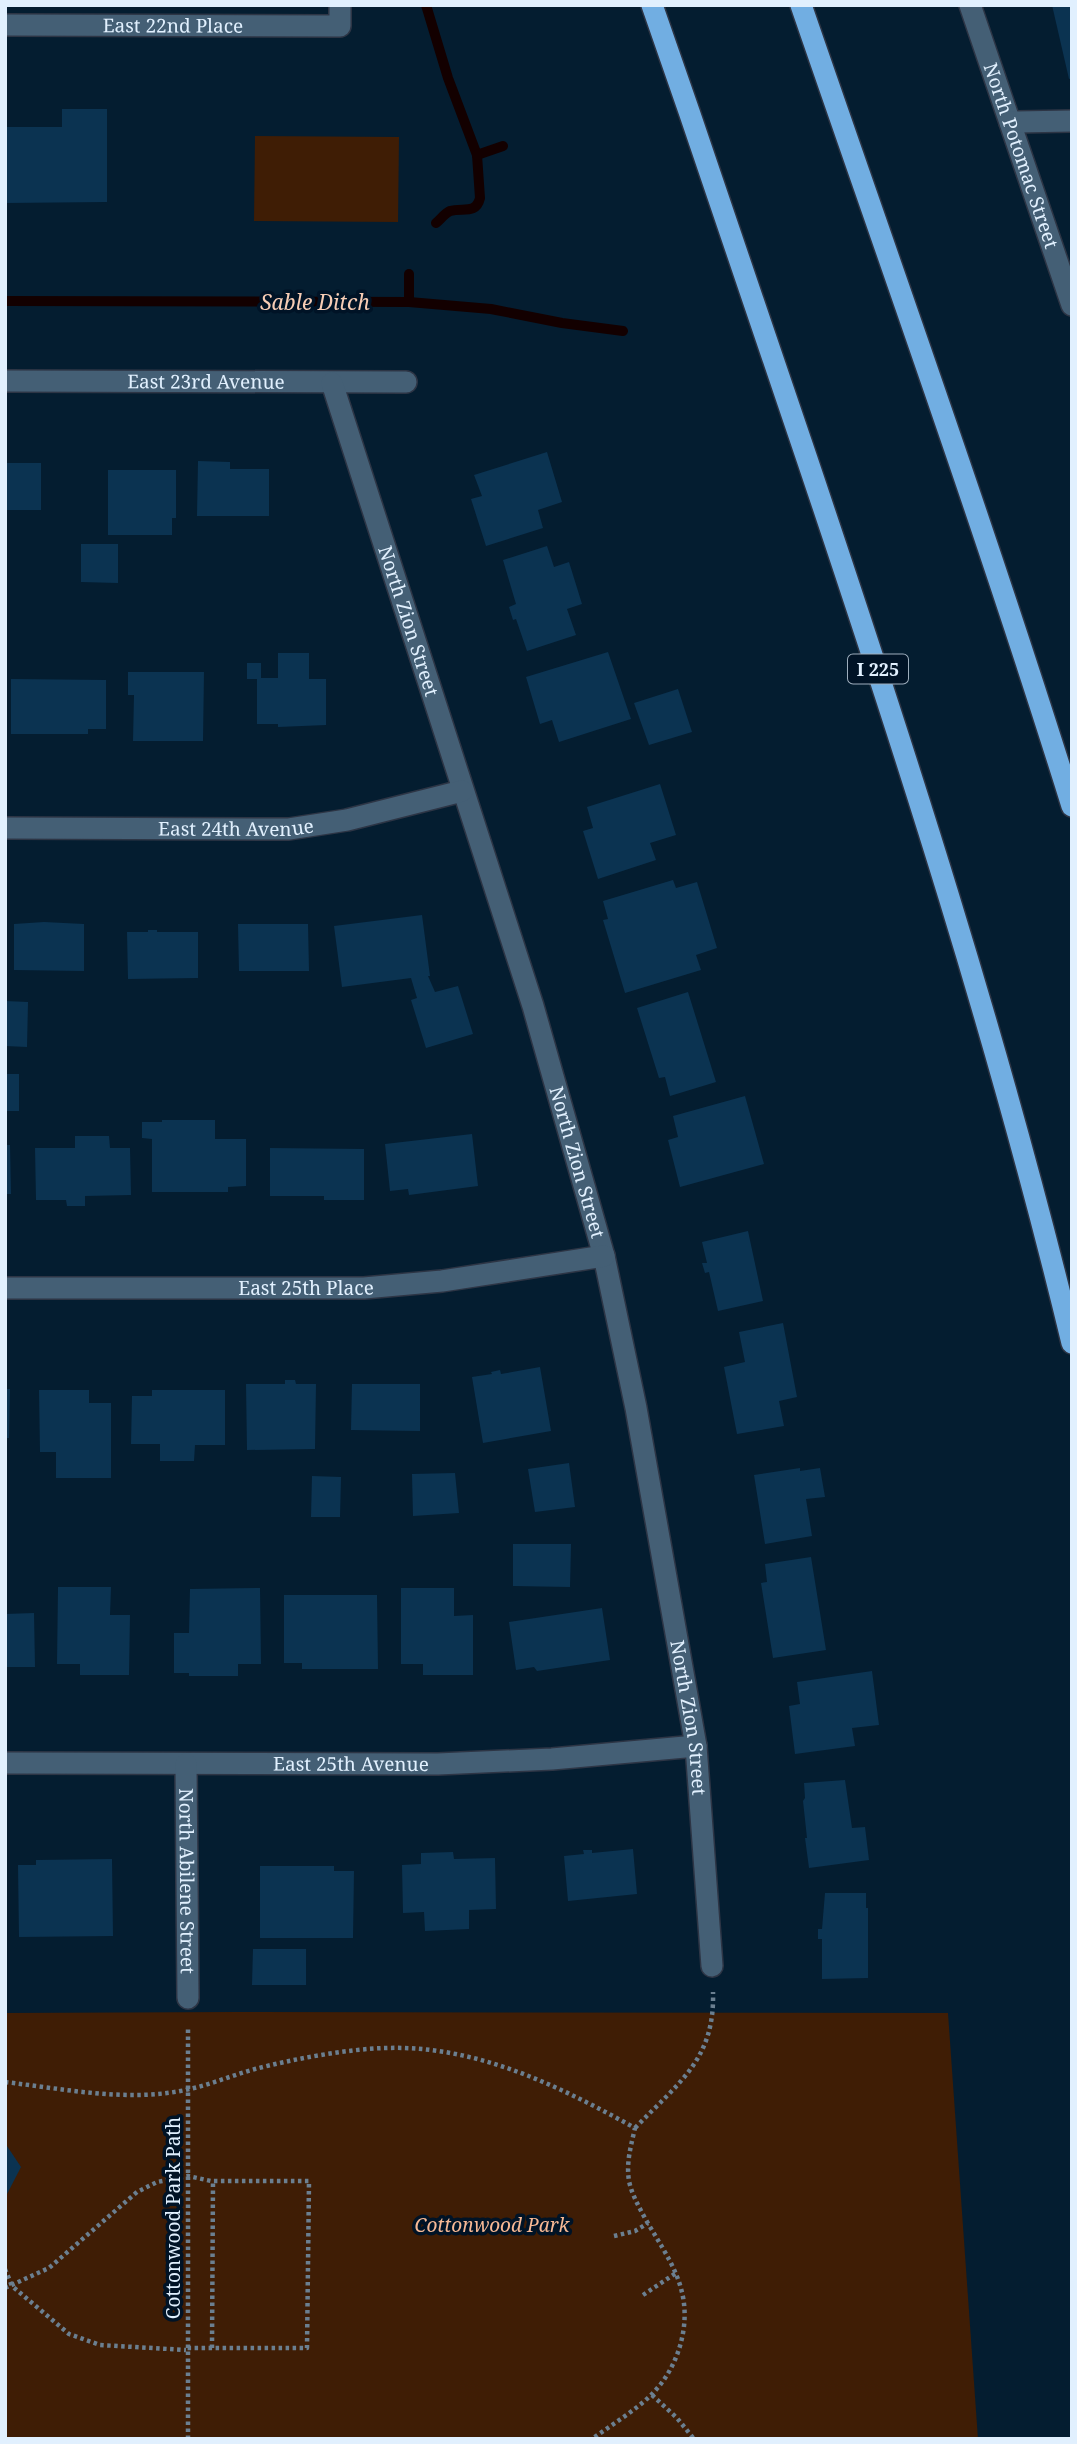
<svg xmlns="http://www.w3.org/2000/svg" width="1077" height="2444" font-family="'Noto Serif',serif">
<style>
.green{fill:#3f1d05}
.lines{fill:none;stroke-linecap:round;stroke-linejoin:round}
.stream{stroke:#130000;stroke-width:10}
.building{fill:#0b3351}
.minor-casing{stroke:#2d3545;stroke-width:24}
.highway-casing{stroke:#2d3545;stroke-width:24}
.path{stroke:#6b7f90;stroke-width:4.5;stroke-dasharray:3.5 3.5;stroke-linecap:butt}
.minor{stroke:#445f75;stroke-width:21}
.highway{stroke:#71aee2;stroke-width:21}
.labels{text-anchor:middle;dominant-baseline:central;stroke-width:7;stroke-linejoin:round;paint-order:stroke}
.shield{fill:#001326;stroke:#9eaebd;stroke-width:2}
.shield-label{font-size:18px;font-weight:bold;fill:#e1f0fe}
.street-label{font-size:19px;fill:#e1f0fe;stroke:#001326}
.park-label{font-size:19px;font-style:italic;fill:#f7b995;stroke:#001326}
.water-label{font-size:21px;font-style:italic;fill:#f7cdb5;stroke:#001326}
</style>
<rect width="100%" height="100%" fill="#041d30"/>
<g class="green">
<path d="M255 136 399 137 398 222 254 221Z"/>
<path d="M233 2012 948 2013 978 2439H5V2013Z"/>
</g>
<g class="lines">
<g class="stream">
<path d="M426 5 448 78 477 155 480 198C476 215 462 207 450 211 445 213 440 220 436 223"/>
<path d="M477 155 503 146"/>
<path d="M409 274V302"/>
<path d="M5 301 409 302 491 309 562 323 623 331"/>
</g>
</g>
<g class="building">
<path d="M1052 5H1072V78L1069 79Z"/>
<path d="M62 109H107V202L5 203V127H62Z"/>
<path d="M547 452 562 502 538 510 543 528 486 546 471 499 482 496 474 475Z"/>
<path d="M198 461 230 462V469H269V516H197Z"/>
<rect x="5" y="463" width="36" height="47"/>
<path d="M108 470H176V518H172V535H108Z"/>
<path d="M81 544H118V583L81 582Z"/>
<path d="M547 546 554 567 569 562 582 604 567 609 576 635 527 651 516 619 513 620 509 607 516 604 503 560Z"/>
<path d="M608 652 631 719 559 742 552 720 540 724 526 677Z"/>
<path d="M278 653H309V679H326V725L278 727V724H257V679H247V663H261V678H278Z"/>
<path d="M128 672H204L203 741H133L134 695H128Z"/>
<path d="M11 679 106 680V729H88V734H11Z"/>
<path d="M678 689 692 732 649 745 634 703Z"/>
<path d="M660 784 676 835 650 843 656 860 598 879 583 831 593 828 587 807Z"/>
<path d="M673 880 676 888 697 882 717 948 696 955 701 970 625 993 603 920 608 919 603 901Z"/>
<path d="M422 915 430 976H428L435 992 458 986 473 1034 426 1048 411 1000 417 998 411 978 342 987 334 926Z"/>
<path d="M44 922 84 924V971L14 970V924Z"/>
<path d="M238 924H308L309 971H239Z"/>
<path d="M148 930H157V932H198V978L128 979 127 932H148Z"/>
<path d="M688 992 716 1082 670 1096 665 1077 659 1078 637 1008Z"/>
<path d="M5 1001 28 1002 27 1047 5 1046Z"/>
<rect x="5" y="1074" width="14" height="37"/>
<path d="M745 1096 764 1164 680 1187 668 1140 678 1137 673 1116Z"/>
<path d="M162 1120H215V1139H246V1186L228 1187V1192H152V1139L142 1138V1122H162Z"/>
<path d="M472 1134 478 1186 409 1195 408 1189 390 1191 385 1144Z"/>
<path d="M75 1136H109L110 1148H130L131 1195 85 1196V1206H67L66 1200H36L35 1148H75Z"/>
<path d="M5 1145H10L11 1194H5Z"/>
<path d="M270 1148 364 1149V1200H324V1196H270Z"/>
<path d="M748 1231 763 1301 718 1311 709 1272 705 1273 702 1263H707L702 1242Z"/>
<path d="M783 1323 797 1397 779 1401 784 1426 737 1434 724 1367 745 1362 739 1332Z"/>
<path d="M540 1367 551 1431 483 1443 472 1377 492 1374 491 1372 500 1370 501 1374Z"/>
<path d="M285 1380H295L296 1384H316L315 1449 247 1450 246 1384H285Z"/>
<path d="M352 1384H420V1431L351 1430Z"/>
<path d="M5 1389H10L9 1438H5Z"/>
<path d="M39 1390H89V1403H111V1478H56V1452H40Z"/>
<path d="M152 1390H225V1445H195L194 1461H160V1444H131L132 1396H152Z"/>
<path d="M569 1463 575 1507 535 1512 528 1469Z"/>
<path d="M800 1468V1471L820 1468 825 1497 806 1499 812 1536 765 1544 754 1475Z"/>
<path d="M455 1473 459 1513 413 1516 412 1474Z"/>
<path d="M312 1476 341 1477 340 1517H311Z"/>
<path d="M513 1544H571L570 1587 513 1586Z"/>
<path d="M811 1557 826 1650 773 1658 761 1583 767 1582 765 1564Z"/>
<path d="M58 1587H111L110 1615H130L129 1675H80V1664H57Z"/>
<path d="M260 1588 261 1664H238V1676H189V1673H174V1633H189L190 1589Z"/>
<path d="M401 1588H454V1616L473 1615V1675H423V1664H401Z"/>
<path d="M284 1595H377L378 1669H302V1663H284Z"/>
<path d="M602 1608 610 1660 537 1671 534 1667 516 1670 509 1622Z"/>
<path d="M34 1613 35 1667H5V1614Z"/>
<path d="M872 1671 879 1725 852 1728 855 1746 795 1754 789 1706 800 1704 797 1682Z"/>
<path d="M845 1780 852 1828 865 1827 869 1860 809 1868 805 1838H807L803 1801 805 1798 804 1783Z"/>
<path d="M633 1849 637 1894 568 1901 564 1856 584 1854 583 1850H592V1853Z"/>
<path d="M453 1852 454 1859 495 1858 496 1909 469 1910V1929L425 1931 424 1912 403 1913 402 1865 421 1864V1853Z"/>
<path d="M112 1859 113 1936 19 1937 18 1865H36V1860Z"/>
<path d="M260 1866H334V1871H354L353 1938H260Z"/>
<path d="M825 1893H866V1908H868V1978L822 1979V1939H818V1929H822Z"/>
<path d="M253 1949H306V1985H252Z"/>
<path d="M5 2143 21 2167 5 2198Z"/>
</g>
<g class="lines">
<defs>
<g id="minor">
<path id="s1" d="M970 5 1072 305"/>
<path id="s2" d="M5 25 340 26V5"/>
<path d="M1010 122 1072 121"/>
<path id="s3" d="M5 381 406 382"/>
<path id="s4" d="M332 383 533 1006 604 1256 636 1408 696 1746 712 1966"/>
<path id="s5" d="M5 828 289 829 347 820 462 791"/>
<path id="s6" d="M5 1288H364L442 1281 604 1256"/>
<path id="s7" d="M5 1763 438 1764 552 1759 696 1746"/>
<path id="s8" d="M186 1764 188 1998"/>
</g>
<g id="highway">
<path d="M652 5C705 156 756 308 807 459 905 750 1000 1044 1072 1343"/>
<path d="M801 5C893 272 988 537 1072 806"/>
</g>
</defs>
<use href="#minor" class="minor-casing"/>
<use href="#highway" class="highway-casing"/>
<g class="path">
<path d="M5 2082C65 2089 130 2103 190 2089 212 2084 233 2075 255 2069 293 2059 347 2049 386 2048 476 2045 559 2086 635 2128 631 2146 626 2162 629 2181 632 2195 639 2207 646 2220 668 2258 691 2287 683 2333 679 2356 668 2378 652 2394 635 2411 611 2425 592 2439"/>
<path d="M635 2128C678 2083 715 2060 713 1992"/>
<path d="M614 2236 635 2231 648 2223"/>
<path d="M5 2269 12 2286 69 2334 100 2345 186 2350"/>
<path d="M5 2288 49 2268 137 2192 157 2182 188 2176 211 2181H309L307 2348H186"/>
<path d="M643 2295 676 2273"/>
<path d="M212 2348 213 2181"/>
<path d="M652 2395 677 2418 694 2439"/>
<path d="M188 2439V2027"/>
</g>
<use href="#minor" class="minor"/>
<use href="#highway" class="highway"/>
</g>
<g class="labels">
<rect class="shield" x="848" y="654.5" width="60" height="29" rx="5"/>
<g class="shield-label">
<text x="878" y="669">I 225</text>
</g>
<g class="street-label">
<text stroke="none"><textPath href="#s2" startOffset="168">East 22nd Place</textPath></text>
<text stroke="none"><textPath href="#s1" startOffset="159">North Potomac Street</textPath></text>
<text stroke="none"><textPath href="#s3" startOffset="201">East 23rd Avenue</textPath></text>
<text stroke="none"><textPath href="#s4" startOffset="250">North Zion Street</textPath></text>
<text stroke="none"><textPath href="#s5" startOffset="231">East 24th Avenue</textPath></text>
<text stroke="none"><textPath href="#s4" startOffset="817">North Zion Street</textPath></text>
<text stroke="none"><textPath href="#s6" startOffset="301">East 25th Place</textPath></text>
<text stroke="none"><textPath href="#s4" startOffset="1384">North Zion Street</textPath></text>
<text stroke="none"><textPath href="#s7" startOffset="346">East 25th Avenue</textPath></text>
<text stroke="none"><textPath href="#s8" startOffset="117">North Abilene Street</textPath></text>
<text transform="translate(173 2218) rotate(-90)">Cottonwood Park Path</text>
</g>
<g class="park-label">
<text x="492" y="2225">Cottonwood Park</text>
</g>
<g class="water-label">
<text x="315" y="302">Sable Ditch</text>
</g>
</g>
<rect width="1077" height="2444" fill="none" stroke="#e1f0fe" stroke-width="14"/>
</svg>
